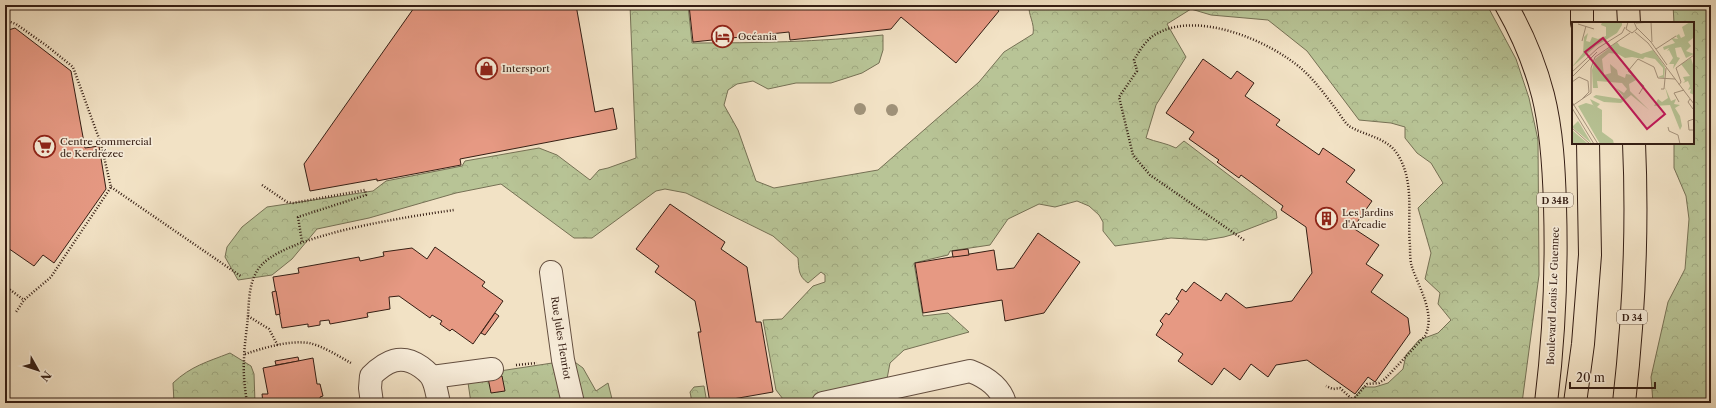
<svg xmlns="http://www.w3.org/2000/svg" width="1716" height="408" font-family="'Libre Caslon Text',serif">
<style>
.forest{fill:url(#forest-crowns);stroke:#767155}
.building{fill:#e69983;stroke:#351e14}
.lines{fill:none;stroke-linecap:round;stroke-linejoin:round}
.minor-casing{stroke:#644f40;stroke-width:24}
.major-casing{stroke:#351e14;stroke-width:24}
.path{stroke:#351e14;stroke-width:2.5;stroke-dasharray:1 2;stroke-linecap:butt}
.minor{stroke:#f7ecd9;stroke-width:22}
.major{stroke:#f2e2c5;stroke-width:22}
.tree{fill:#a09279}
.labels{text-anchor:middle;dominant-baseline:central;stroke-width:3.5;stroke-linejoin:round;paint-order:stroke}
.shield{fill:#f7ecd9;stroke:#6f5c4f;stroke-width:1}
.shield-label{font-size:9px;font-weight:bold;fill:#351e14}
.poi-label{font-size:10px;fill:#351e14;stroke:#f7ecd9;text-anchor:start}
.street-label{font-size:10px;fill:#351e14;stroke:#f7ecd9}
.inset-road{fill:none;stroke:#a6947e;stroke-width:1}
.view{fill:#c2185b;fill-opacity:0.15;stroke:#c2185b;stroke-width:2}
.inset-edge{fill:none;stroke:#351e14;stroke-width:2}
</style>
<defs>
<pattern id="forest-crowns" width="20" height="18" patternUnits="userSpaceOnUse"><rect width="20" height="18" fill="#b8c496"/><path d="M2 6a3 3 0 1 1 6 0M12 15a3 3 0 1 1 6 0" fill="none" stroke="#9fa880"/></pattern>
</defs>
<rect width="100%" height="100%" fill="#f2e2c5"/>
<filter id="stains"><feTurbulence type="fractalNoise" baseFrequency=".005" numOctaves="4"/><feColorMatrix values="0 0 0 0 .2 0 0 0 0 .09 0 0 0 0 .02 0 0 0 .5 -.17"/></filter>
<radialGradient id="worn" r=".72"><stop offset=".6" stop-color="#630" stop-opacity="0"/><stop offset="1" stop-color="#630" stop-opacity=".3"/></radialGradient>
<g class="forest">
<path d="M630 5H688L692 43C756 43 819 42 883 35V50L879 63 862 73 831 83H796L768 89 753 81 737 84 728 90 724 105 738 130 756 181 774 188 878 170 979 82 1004 52 1033 34C1035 23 1028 15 1029 5H1487L1516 59 1529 98 1538 140 1539 275 1522 403H1354V398L1363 387H1375L1388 383 1403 369 1406 355 1419 340 1438 333 1451 320 1438 304 1440 293 1425 279 1431 253 1418 208 1443 183 1431 163 1417 153 1405 138V127L1391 123 1359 120 1307 51 1268 20 1211 15 1191 9 1167 24 1186 57 1156 105 1146 138C1156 142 1166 143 1176 148L1184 141 1276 211 1277 218 1238 233 1224 237 1206 240 1171 238 1115 246 1103 231V222L1099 215 1089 206 1077 201 1055 207 1039 204 1008 219 990 245 950 251 948 255 914 263 923 316 948 313 969 332 904 350 890 363 886 384 852 403H790L783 399 776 390 763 320 782 319 813 286 825 282V275L821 272 808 283C798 276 799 269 798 258L773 236 686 193 665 189 656 191 592 238H574L501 184 456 193 369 218 317 229 292 259 272 275 238 280 225 257 227 247 242 227 267 207 373 191 386 181 462 166 465 161 539 148 557 155 590 180 599 170 608 168 636 158Z"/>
<path d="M1673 5H1711V403H1653L1651 377 1668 302 1685 269 1689 219 1686 196 1674 168V143H1693V23H1674Z"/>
<path d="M230 353 251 366 254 374 255 403H174L173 383C191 366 207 362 230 353Z"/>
<path d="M572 360 583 368 596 391 608 383 613 403H471L467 376Z"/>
<path d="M704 386 707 403H690L692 402 690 392 694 387Z"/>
</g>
<g class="building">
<path d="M416 5H576L595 112 613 108 617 129 460 159 461 165 377 181V179L310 191 304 164Z"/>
<path d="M689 5H992L999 11 956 63 901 17 891 29 790 40 789 32 693 42Z"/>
<path d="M15 28 71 71 85 148 99 146 106 189 54 263 43 255 34 266 5 246V234L7 231 5 230V31Z"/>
<path d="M1203 59 1231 79 1237 71 1254 83 1245 96 1280 120 1276 125 1319 155 1323 148 1355 170 1346 182 1372 201 1353 228 1379 245 1366 264 1383 275 1371 292 1408 318 1410 333 1375 382 1368 377 1355 394 1307 360 1276 365 1268 377 1251 364 1240 380 1224 368 1212 385 1178 361 1183 354 1156 335 1163 324 1160 321 1166 313 1169 315 1179 301 1176 299 1182 289 1186 292 1194 282 1221 301 1226 293 1246 308 1292 301 1312 273 1306 227 1281 210 1283 206 1241 175 1239 178 1217 162 1219 160 1189 139 1194 132 1166 113Z"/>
<path d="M670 204 725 242 721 249 747 267 756 322H761L773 392 710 403 698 332H701L695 301 655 272 659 266 636 249Z"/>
<path d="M1038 233 1080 262 1044 313 1005 321 1002 300 923 313 915 263 994 250 997 270 1014 268Z"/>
<path d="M435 247 485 282 482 286 503 301 473 344 452 329 450 331 440 324 442 321 432 315 430 318 399 296 389 297 390 309 367 313 368 317 330 324 329 320 320 321V325L308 327V324L282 328 273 277 299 273 298 268 359 257 360 261 384 256 383 252 412 248 427 259Z"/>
<path d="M968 249 969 255 953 257 952 251Z"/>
<path d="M276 291 280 314 276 315 272 292Z"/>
<path d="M495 313 499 316 485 335 481 333Z"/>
<path d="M298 357 299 361 276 365 275 361Z"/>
<path d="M313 358 317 384H320L323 396 320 397 321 403H263L262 394H268L263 368Z"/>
<path d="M502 376 505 391 491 393 488 378Z"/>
</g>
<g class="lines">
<defs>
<g id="minor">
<path d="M551 272 563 360 573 403"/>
<path d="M432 377 492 369"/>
<path d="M372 403 370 388 371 376C386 361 401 353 421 367 425 370 430 374 432 378 436 385 437 395 439 403"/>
<path d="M823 403 970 371C986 377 1000 386 1005 403"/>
</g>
<g id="major">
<path d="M1506 5C1522 33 1535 64 1543 95 1552 131 1554 169 1555 206 1557 272 1554 338 1546 403"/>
<path d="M1582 5V23"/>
<path d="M1628 5 1629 23"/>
<path d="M1575 403 1583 344 1590 255 1588 143"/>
<path d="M1624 403C1634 315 1638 231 1634 143"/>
</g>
</defs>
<use href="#minor" class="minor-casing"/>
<use href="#major" class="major-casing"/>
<g class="path">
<path d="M5 20 16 24 47 46 73 67 101 144 111 187 51 277 24 300 16 312"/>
<path d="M262 185 287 202 293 203 365 190 366 195 298 217 302 242"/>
<path d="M111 187 242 277"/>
<path d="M1244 240 1150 175 1133 155 1119 97 1137 71 1134 60C1140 50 1147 38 1158 33 1200 11 1270 41 1303 70 1315 81 1326 96 1336 109 1340 114 1344 122 1349 126 1365 136 1387 137 1398 155 1415 183 1407 215 1410 246 1410 253 1410 261 1412 267 1419 288 1436 314 1425 336L1385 379 1379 383 1367 384 1353 400 1340 388 1333 389 1326 386"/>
<path d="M5 286 24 300"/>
<path d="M248 316 269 329 278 346"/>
<path d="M245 354C264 348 288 340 309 343 323 346 338 356 351 363"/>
<path d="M516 365 537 363"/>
<path d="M247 403C245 389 243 374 244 361 244 346 247 330 248 315 249 301 249 284 257 271 277 235 413 216 454 210"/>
</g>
<use href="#minor" class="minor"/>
<use href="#major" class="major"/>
</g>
<g class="tree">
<circle cx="860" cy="109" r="6"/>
<circle cx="892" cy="110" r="6"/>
</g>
<defs>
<symbol id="hotel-ring" viewBox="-11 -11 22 22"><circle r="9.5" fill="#f7ecd9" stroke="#8f2418" stroke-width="1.5"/><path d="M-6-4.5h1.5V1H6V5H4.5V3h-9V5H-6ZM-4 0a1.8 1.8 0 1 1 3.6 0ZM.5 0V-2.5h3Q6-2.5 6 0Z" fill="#8f2418"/></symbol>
<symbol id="shop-ring" viewBox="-11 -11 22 22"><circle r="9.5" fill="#f7ecd9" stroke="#8f2418" stroke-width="1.5"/><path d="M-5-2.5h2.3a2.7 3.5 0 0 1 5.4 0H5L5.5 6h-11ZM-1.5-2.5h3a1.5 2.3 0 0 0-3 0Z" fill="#8f2418"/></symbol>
<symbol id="supermarket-ring" viewBox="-11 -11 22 22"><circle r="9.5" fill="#f7ecd9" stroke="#8f2418" stroke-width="1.5"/><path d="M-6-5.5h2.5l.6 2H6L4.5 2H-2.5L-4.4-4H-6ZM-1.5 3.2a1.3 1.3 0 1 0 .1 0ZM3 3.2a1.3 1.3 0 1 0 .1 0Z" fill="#8f2418"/></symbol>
<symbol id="building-ring" viewBox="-11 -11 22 22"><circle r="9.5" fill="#f7ecd9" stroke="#8f2418" stroke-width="1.5"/><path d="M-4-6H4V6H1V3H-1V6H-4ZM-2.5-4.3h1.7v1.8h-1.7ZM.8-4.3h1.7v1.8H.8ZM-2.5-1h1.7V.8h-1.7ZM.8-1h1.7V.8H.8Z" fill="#8f2418"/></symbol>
</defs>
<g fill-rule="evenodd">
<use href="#hotel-ring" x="710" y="24" width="25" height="25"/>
<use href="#shop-ring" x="474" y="56" width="25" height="25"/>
<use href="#supermarket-ring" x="32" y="134" width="25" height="25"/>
<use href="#building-ring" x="1314" y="206" width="25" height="25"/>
</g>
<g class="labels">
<g class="shield">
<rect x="1537" y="193" width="36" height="14" rx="3"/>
<rect x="1617" y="310" width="30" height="14" rx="3"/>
</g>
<g class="shield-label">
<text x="1555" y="200">D 34B</text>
<text x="1632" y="317">D 34</text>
</g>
<g class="poi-label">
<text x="738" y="36">Océania</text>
<text x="502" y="68">Intersport</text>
<text x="60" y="141">Centre commercial<tspan x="60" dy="12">de Kerdrézec</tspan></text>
<text x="1342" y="212">Les Jardins<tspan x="1342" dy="12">d'Arcadie</tspan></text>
</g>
<g class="street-label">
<text transform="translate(1553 296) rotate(-88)">Boulevard Louis Le Guennec</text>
<text transform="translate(561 338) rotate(81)">Rue Jules Henriot</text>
</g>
</g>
<g transform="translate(1572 22)">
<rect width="122" height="122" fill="#f2e2c5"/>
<path d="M14 81 21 83 30 96V110L41 118 42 122H28L6 84ZM6 99 8 102 20 122 0 105Z" fill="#b8c496"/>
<path d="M30 0H50V3L45 11 24 24 0 45 11 31 12 15 16 11 14 19 18 20 20 15 26 17 34 14V5L29 3ZM118 0H121L122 10 121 16 116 20 119 24 114 29 122 32 114 36 109 25 103 26 105 35 108 36 101 47 102 42H97L101 36 97 28 95 29 97 26 92 28 91 25 103 21 99 16 106 17 104 14 107 12 109 16 113 14 110 5ZM45 20 48 24 69 32 81 28 93 45 92 56 86 55 91 53V46L83 37 73 35 71 37 60 35 53 36 46 32 37 31 30 37 32 53 39 51 38 42 45 48 46 53 53 56 54 52 60 53 64 58 57 62 58 69 77 88 59 73 49 81 32 80 21 75 24 73 49 77 51 74 44 66 52 71 55 67 50 61 25 59 26 66H21L20 48 23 37ZM119 36 122 46V73L118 71 119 67 116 68 118 64 116 59 111 61 113 59 111 55 118 54 109 42ZM93 65 99 79 104 77 102 82 108 83 103 86 108 94 110 104 108 108 98 83 82 84 86 77 90 80 96 76ZM18 77 28 82 25 85 30 88V96L27 95ZM0 108 14 120 16 122H0Z" fill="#b8c496"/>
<path class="inset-road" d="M56 0 54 7 60 11 65 7 62 0M79 0 80 20M64 1 80 0M6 2 22 7M65 6 79 20 95 43M63 10 76 21 122 82M10 19 14 4M84 27 104 14M0 50 26 26 50 11 53 5M0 55 25 30M0 60 7 55 16 59 17 70 10 77M107 63 109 60 104 46 122 33M89 67H92L94 46M67 72 72 64 56 49 66 37 82 45 86 56 103 57M118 77 116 80 121 87M0 80 26 122M107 80 102 71 112 68M0 84 19 71V46L23 35 58 11M0 86 22 122M122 97 116 99 117 108H122M96 105 97 109 106 113 108 122M0 106 18 122"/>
<path class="view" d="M31 16 93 92 75 107 13 30Z"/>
<rect width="122" height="122" class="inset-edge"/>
</g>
<rect width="1716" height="408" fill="none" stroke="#f2e2c5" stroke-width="20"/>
<rect x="6" y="6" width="1704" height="396" fill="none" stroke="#351e14" stroke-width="2"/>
<rect x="10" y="10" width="1696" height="388" fill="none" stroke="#351e14"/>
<g transform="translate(38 370) rotate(129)" stroke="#f7ecd9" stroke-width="3" paint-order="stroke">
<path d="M0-3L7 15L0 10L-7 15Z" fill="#351e14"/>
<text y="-6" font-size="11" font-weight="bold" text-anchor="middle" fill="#351e14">N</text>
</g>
<path d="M1570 382v6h85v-6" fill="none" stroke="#351e14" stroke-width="2"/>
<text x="1576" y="382" font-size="12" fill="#351e14" stroke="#f7ecd9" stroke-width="3" paint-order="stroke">20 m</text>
<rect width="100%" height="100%" filter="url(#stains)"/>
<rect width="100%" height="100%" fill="url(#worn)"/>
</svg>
